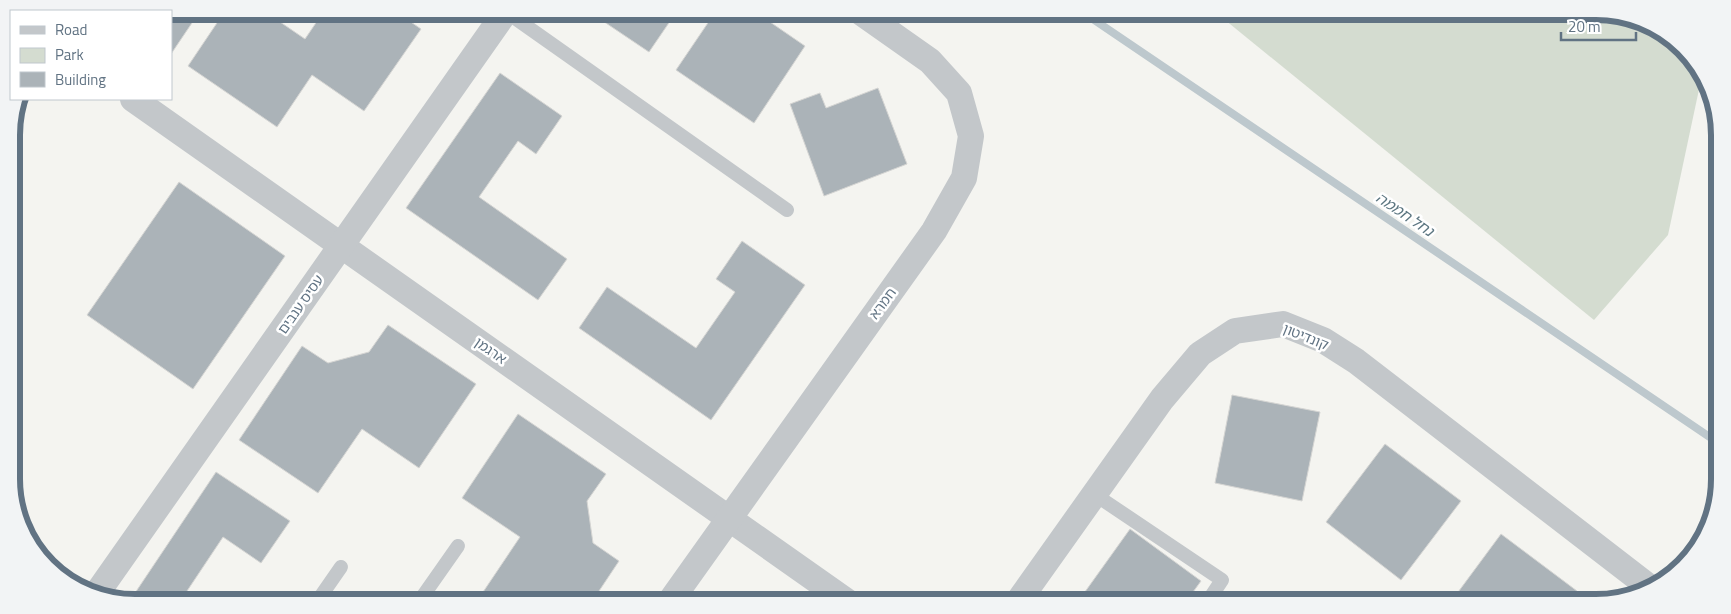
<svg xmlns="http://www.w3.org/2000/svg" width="1731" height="614" font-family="'Titillium Web','Noto Sans Hebrew',sans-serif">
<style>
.green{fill:#d4dcd0}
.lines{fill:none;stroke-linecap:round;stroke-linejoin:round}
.stream{stroke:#bdc8cd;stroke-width:8}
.building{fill:#abb3b8;stroke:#d5d5d3}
.lane{stroke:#c3c7ca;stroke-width:14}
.street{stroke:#c3c7ca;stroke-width:26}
.labels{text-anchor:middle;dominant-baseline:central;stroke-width:5;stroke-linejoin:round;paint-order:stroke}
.street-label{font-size:14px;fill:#617383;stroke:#fff}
.water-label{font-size:15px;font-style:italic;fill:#5c7681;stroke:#fff}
.rim{fill:none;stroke:#617383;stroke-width:6}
</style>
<rect width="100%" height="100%" fill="#f4f4f0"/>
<path class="green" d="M1214 11H1596L1636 18 1689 54 1701 80 1668 235 1594 320Z"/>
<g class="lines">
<path class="stream" d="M1081 11 1714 440"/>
</g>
<g class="building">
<path d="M171 11H200L171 54Z"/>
<path d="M225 11H264L305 39 324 11H395L421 29 364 111 312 75 277 127 188 66Z"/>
<path d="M588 11H677L649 52Z"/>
<path d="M716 11H754L805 46 754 123 676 70Z"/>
<path d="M500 73 562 116 536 154 518 141 479 197 567 259 538 300 406 208Z"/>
<path d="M878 88 907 164 824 196 790 104 820 93 826 108Z"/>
<path d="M179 182 285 256 193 389 87 315Z"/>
<path d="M742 241 805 285 711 420 579 328 607 287 696 348 735 292 716 279Z"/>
<path d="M388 325 476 384 419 468 362 429 318 493 239 440 302 346 328 363 369 352Z"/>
<path d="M1232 395 1320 412 1302 501 1215 483Z"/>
<path d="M518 414 606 474 587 501 593 543 619 561 591 603 477 601 520 537 462 498Z"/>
<path d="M1385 444 1461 501 1401 580 1326 522Z"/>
<path d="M216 472 290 521 261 563 223 537 179 603 129 602Z"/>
<path d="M1130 529 1201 581 1185 603H1077Z"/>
<path d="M1501 534 1577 591 1568 603H1450Z"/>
</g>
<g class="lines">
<g class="lane">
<path d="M505 11 787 210"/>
<path d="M1094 494 1222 580 1208 601 1211 603"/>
<path d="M316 603 341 567"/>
<path d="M418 603 458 546"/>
</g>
<g class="street">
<path d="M133 99 849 603"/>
<path d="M95 596 506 11"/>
<path d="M669 603 934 231 964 178 971 136 959 93 930 61 859 11"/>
<path d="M1017 603 1162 399 1200 354 1235 331 1283 324 1323 340 1356 361 1648 586"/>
</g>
</g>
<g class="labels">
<g class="street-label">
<text transform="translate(882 303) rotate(-54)">חמרא</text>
<text transform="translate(300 304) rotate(-55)">עסיס ענבים</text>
<text transform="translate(1306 336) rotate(22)">קונדיטון</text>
<text transform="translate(491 350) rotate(35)">ארגמן</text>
</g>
<g class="water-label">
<text transform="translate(1405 214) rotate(34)">נחל חממה</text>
</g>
</g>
<path d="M0 0H1731V614H0ZM135 20H1596A115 115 0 0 1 1711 135V479A115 115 0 0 1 1596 594H135A115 115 0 0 1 20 479V135A115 115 0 0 1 135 20Z" fill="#f2f4f5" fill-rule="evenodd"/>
<path class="rim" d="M135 20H1596A115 115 0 0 1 1711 135V479A115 115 0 0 1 1596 594H135A115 115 0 0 1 20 479V135A115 115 0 0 1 135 20Z"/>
<rect x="10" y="10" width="162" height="90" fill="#ffffff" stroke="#c0c7cd"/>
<rect x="20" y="26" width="25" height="8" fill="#c3c7ca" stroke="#c0c7cd"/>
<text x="55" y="35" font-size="15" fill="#617383">Road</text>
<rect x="20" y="48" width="25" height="15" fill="#d4dcd0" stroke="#c0c7cd"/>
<text x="55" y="60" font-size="15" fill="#617383">Park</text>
<rect x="20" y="72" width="25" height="15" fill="#abb3b8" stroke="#c0c7cd"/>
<text x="55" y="85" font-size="15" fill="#617383">Building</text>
<path d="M1561 32v8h75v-8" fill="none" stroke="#617383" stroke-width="2.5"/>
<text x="1568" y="32" font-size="15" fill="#617383" stroke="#ffffff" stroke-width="4" paint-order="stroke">20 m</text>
</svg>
